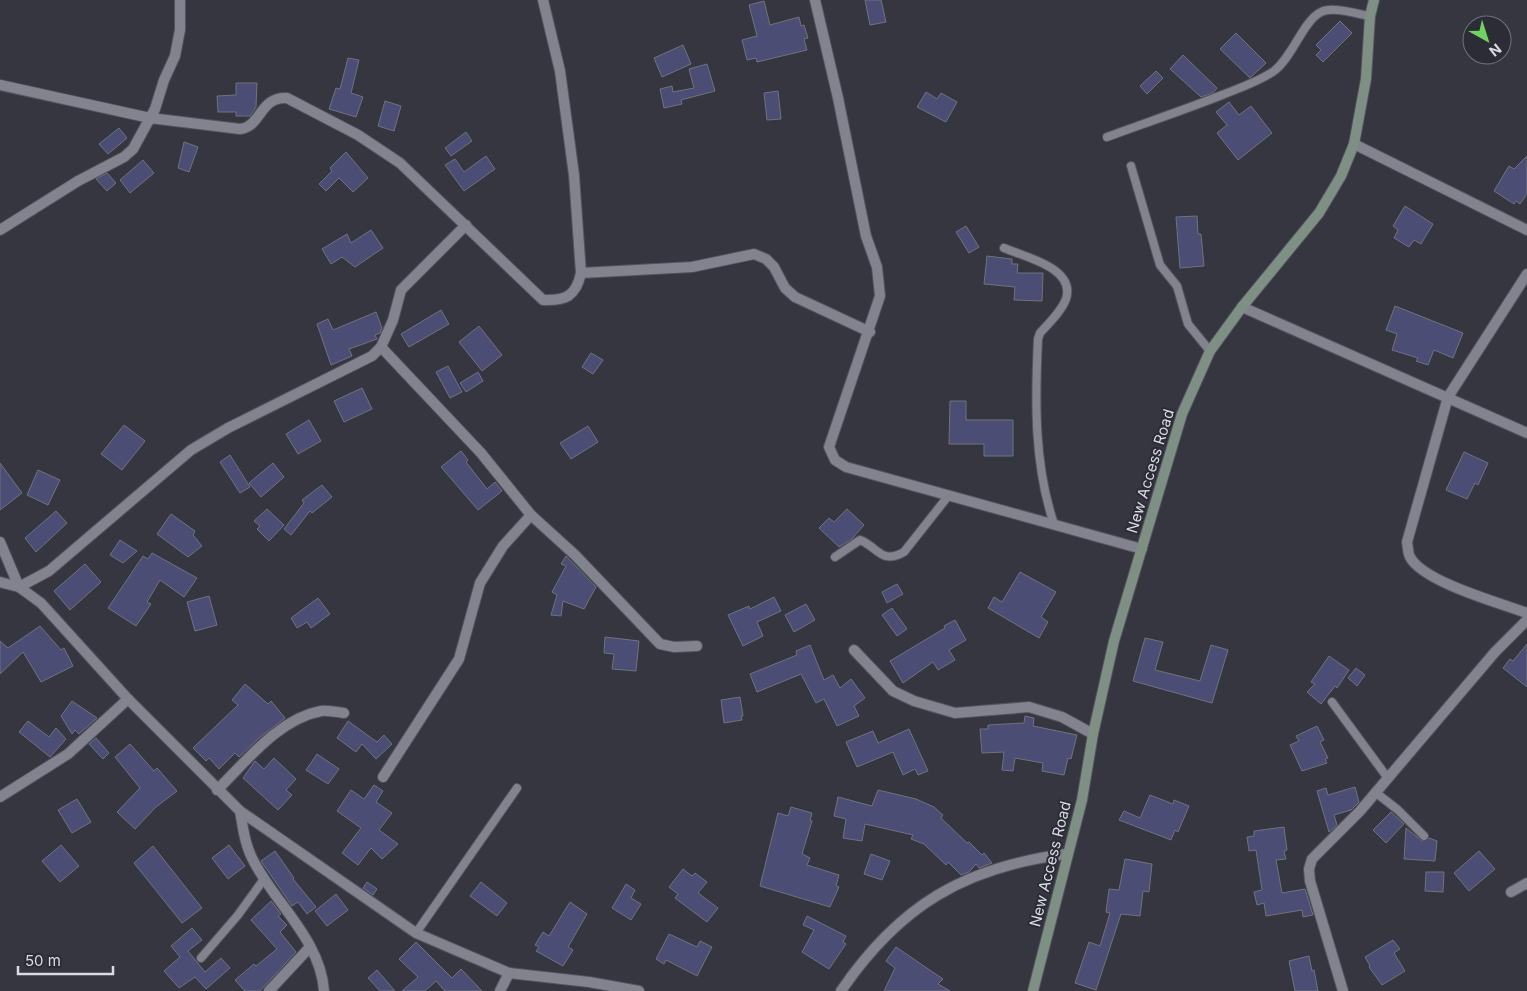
<svg xmlns="http://www.w3.org/2000/svg" width="1527" height="991" font-family="Inter,sans-serif">
<style>
.building{fill:#4b4d75;stroke:#71727e}
.lines{fill:none;stroke-linecap:round;stroke-linejoin:round}
.lane-casing{stroke:#52535b;stroke-width:10}
.street-casing{stroke:#52535b;stroke-width:12}
.secondary-casing{stroke:#52535b;stroke-width:12}
.lane{stroke:#82838f;stroke-width:8}
.street{stroke:#82838f;stroke-width:10}
.secondary{stroke:#7e8f84;stroke-width:10}
.labels{text-anchor:middle;dominant-baseline:central;stroke-width:4;stroke-linejoin:round;paint-order:stroke}
.street-label{font-size:15px;fill:#dbdbe2;stroke:#2b2c36}
</style>
<rect width="100%" height="100%" fill="#353640"/>
<g class="building">
<path d="M865 0H881L886 22 870 25Z"/>
<path d="M764 1 770 25 799 17 801 26 804 25 808 38 804 39 807 50 757 62 756 58 747 60 742 40 757 36 749 5Z"/>
<path d="M1340 21 1352 33 1323 62 1316 55 1321 50 1316 45Z"/>
<path d="M1236 33 1266 63 1250 78 1220 49Z"/>
<path d="M683 45 691 64 662 77 654 58Z"/>
<path d="M1183 55 1217 88 1213 93 1201 97 1170 69Z"/>
<path d="M348 58 359 60 351 93 363 97 356 117 329 109 336 88 340 89Z"/>
<path d="M707 64 715 91 681 100 682 104 664 108 660 89 672 86 673 92 694 88 689 69Z"/>
<path d="M1156 71 1163 78 1147 94 1140 86Z"/>
<path d="M236 83H257L256 107 250 116H236V112H218L217 96 236 95Z"/>
<path d="M778 91 781 119 767 120 764 93Z"/>
<path d="M926 92 937 99 941 93 957 102 946 122 917 107Z"/>
<path d="M385 101 401 106 394 131 378 126Z"/>
<path d="M1229 102 1239 115 1251 106 1272 133 1238 160 1217 133 1227 125 1216 112Z"/>
<path d="M119 128 127 138 108 154 99 144Z"/>
<path d="M466 132 472 141 451 156 445 148Z"/>
<path d="M184 142 198 147 189 172 178 168Z"/>
<path d="M346 152 368 178 353 192 339 178 326 191 319 184 332 171 330 168Z"/>
<path d="M486 156 495 169 464 191 445 165 455 159 464 172Z"/>
<path d="M1527 156V194L1520 204 1516 201 1514 204 1494 191 1509 166 1514 169Z"/>
<path d="M143 160 154 173 130 193 120 180Z"/>
<path d="M107 173 116 183 107 191 96 179Z"/>
<path d="M1405 206 1433 224 1421 244 1414 240 1409 247 1394 238 1398 230 1393 226Z"/>
<path d="M1197 216 1198 234H1201L1204 266 1180 268 1176 217Z"/>
<path d="M966 226 979 247 969 253 956 232Z"/>
<path d="M371 230 383 248 355 267 342 257 331 264 322 249 347 234 351 243Z"/>
<path d="M987 256 1012 259V264H1018L1017 273H1043L1042 301 1014 300 1015 287 984 284Z"/>
<path d="M1395 306 1463 333 1453 358 1434 350 1428 365 1416 361 1418 358 1392 350 1397 334 1386 330Z"/>
<path d="M441 310 449 324 409 347 401 334Z"/>
<path d="M376 312 382 328 380 333 375 335 377 339 349 349 352 356 331 365 317 324 328 319 333 330Z"/>
<path d="M479 326 502 355 482 371 459 342Z"/>
<path d="M591 353 603 360 593 374 582 367Z"/>
<path d="M448 366 462 392 450 398 436 372Z"/>
<path d="M478 372 483 381 466 392 460 383Z"/>
<path d="M362 388 372 409 344 422 334 401Z"/>
<path d="M950 401H966V420H1013V456H984V444H949Z"/>
<path d="M309 420 321 441 298 454 286 434Z"/>
<path d="M124 425 145 441 122 470 101 454Z"/>
<path d="M588 426 598 442 571 459 560 443Z"/>
<path d="M461 451 468 460 466 462 487 489 495 482 502 491 478 510 441 467Z"/>
<path d="M1464 452 1488 463 1478 485 1475 483 1467 499 1446 490Z"/>
<path d="M230 455 250 487 240 493 220 462Z"/>
<path d="M0 463 22 493 0 510Z"/>
<path d="M273 463 284 477 261 497 249 483Z"/>
<path d="M38 470 60 480 48 505 27 495Z"/>
<path d="M322 485 332 497 312 513 310 511 291 535 284 529 304 503 302 500Z"/>
<path d="M267 509 284 525 269 541 257 529 260 526 254 521Z"/>
<path d="M847 509 864 525 852 539 839 547 819 528 829 518 834 522Z"/>
<path d="M56 511 67 523 36 552 25 538Z"/>
<path d="M171 514 195 531 193 535 202 546 188 557 157 534Z"/>
<path d="M120 540 137 551 123 563 110 555Z"/>
<path d="M152 553 197 578 184 597 160 580 147 602 151 604 136 626 108 608 143 556 148 559Z"/>
<path d="M566 556 596 587 584 609 563 601 561 616 551 615 557 595 552 592 566 566 561 564Z"/>
<path d="M85 564 101 582 70 610 54 591Z"/>
<path d="M1020 572 1056 592 1041 617 1048 622 1039 638 988 608 994 597 1002 602Z"/>
<path d="M897 584 903 594 887 603 882 592Z"/>
<path d="M209 596 217 625 195 631 187 602Z"/>
<path d="M774 597 781 611 757 622 763 636 743 646 728 615 749 606 750 609Z"/>
<path d="M318 598 330 614 311 628 307 622 297 628 291 618Z"/>
<path d="M806 604 815 620 794 632 785 615Z"/>
<path d="M892 608 907 629 897 636 882 615Z"/>
<path d="M955 620 966 640 949 650 955 660 938 670 933 662 903 683 890 661 945 628 944 626Z"/>
<path d="M40 626 61 650 64 648 73 666 41 682 23 652 0 674V641L8 648Z"/>
<path d="M605 637 639 641 636 671 612 669 614 654 604 653Z"/>
<path d="M1145 638 1163 642 1155 670 1200 681 1211 645 1228 650 1212 703 1133 681Z"/>
<path d="M1527 644V687L1503 668 1510 659 1513 661Z"/>
<path d="M810 645 824 680 833 675 840 688 851 679 865 698 854 706 859 716 837 726 824 699 816 703 801 674 757 692 750 674 797 655 796 651Z"/>
<path d="M1329 656 1349 670 1337 688 1335 686 1321 704 1307 692 1315 684 1311 682Z"/>
<path d="M1356 668 1365 675 1357 686 1348 678Z"/>
<path d="M245 684 268 704 271 701 285 718 259 738 239 757 235 753 219 769 209 758 206 761 193 748 238 705 232 700Z"/>
<path d="M740 697 743 716H741L742 720 724 723 721 700Z"/>
<path d="M72 701 97 718 79 734 75 730 72 734 61 716Z"/>
<path d="M1025 716 1034 718 1033 726 1077 735 1071 759 1068 758 1064 775 1042 771 1043 763 1015 758 1013 771 1002 770 1004 752 982 753 980 729H988V725L1024 723Z"/>
<path d="M28 721 49 737 56 728 66 739 50 757 19 732Z"/>
<path d="M348 721 377 742 384 735 392 744 376 759 362 744 356 752 337 738Z"/>
<path d="M1317 726 1324 740 1320 742 1328 758 1325 759 1327 763 1302 771 1290 745 1299 741 1296 736Z"/>
<path d="M909 729 928 771 918 775 915 769 903 775 893 752 857 767 846 742 873 731 878 743Z"/>
<path d="M96 738 109 753 103 759 89 744Z"/>
<path d="M130 744 154 771 157 768 177 791 156 807 135 829 117 812 140 788 115 757Z"/>
<path d="M317 754 339 769 328 784 306 770Z"/>
<path d="M274 758 296 779 286 790 292 795 278 810 243 778 255 761 264 769Z"/>
<path d="M374 785 383 791 376 802 392 813 379 830 398 844 382 859 371 848 358 865 342 853 361 828 337 811 351 790 364 799Z"/>
<path d="M1355 787 1359 802 1351 810 1334 815 1337 825 1329 832 1317 791 1326 788 1328 795Z"/>
<path d="M878 790 916 799 934 807 943 815 941 818 967 843 969 842 982 855 984 853 992 863 979 868 976 864 969 872 961 875 948 862 946 865 924 844 911 839 913 835 865 824 862 841 843 838 846 819 834 816 838 797 872 806Z"/>
<path d="M1150 795 1173 804 1174 800 1189 806 1178 832 1175 830 1171 840 1119 820 1124 811 1140 818Z"/>
<path d="M77 799 91 822 72 833 58 810Z"/>
<path d="M791 807 812 813 810 821H812L802 854 810 858 807 865 839 875 836 886 839 887 830 907 760 886 778 813 788 816Z"/>
<path d="M1391 812 1404 824 1386 843 1373 830Z"/>
<path d="M1284 827 1287 850 1284 851 1286 859 1276 860 1282 893 1305 889 1313 915 1303 917 1302 910 1266 916 1264 903 1257 905 1254 892 1262 890 1256 850 1249 851 1247 837 1254 836V831Z"/>
<path d="M1406 828 1422 841 1429 838 1437 841 1435 861 1404 859Z"/>
<path d="M61 845 79 866 60 882 42 861Z"/>
<path d="M229 845 245 866 228 879 212 858Z"/>
<path d="M153 846 202 908 182 923 134 863Z"/>
<path d="M275 851 294 878 293 879 316 907 307 914 298 902 292 906 261 861Z"/>
<path d="M1479 851 1495 869 1469 891 1454 873Z"/>
<path d="M871 854 890 861 882 880 864 874Z"/>
<path d="M1125 859 1152 864 1149 892 1143 891 1140 916 1121 914 1096 990 1075 983 1089 942 1100 946 1110 913 1106 912 1109 889 1119 890Z"/>
<path d="M683 869 692 876 695 873 707 882 698 893 718 908 707 922 675 898 678 894 669 887Z"/>
<path d="M1426 872H1444L1443 892 1425 891Z"/>
<path d="M367 882 377 889 373 895 363 888Z"/>
<path d="M481 882 507 903 497 916 470 896Z"/>
<path d="M626 884 635 890 631 898 641 904 631 920 612 908Z"/>
<path d="M336 894 348 910 327 926 315 911Z"/>
<path d="M271 901 281 914 278 916 287 925 280 932 296 952 260 991H245L235 980 254 964 256 966 277 949 251 920Z"/>
<path d="M570 902 587 914 568 947 573 950 563 966 536 951 539 947 535 945 543 932 549 936Z"/>
<path d="M807 916 846 936 843 942 846 944 829 969 802 952 814 930 803 925Z"/>
<path d="M192 928 202 940 188 951 205 972 221 958 230 968 206 989 195 977 179 988 164 971 180 957 171 946Z"/>
<path d="M669 934 697 947 700 941 712 947 697 976 666 960 664 964 656 959Z"/>
<path d="M1393 940 1400 949 1394 953 1405 971 1382 985 1369 967 1370 966 1365 957Z"/>
<path d="M416 942 452 978 461 969 482 991H445L436 981 425 991H402L418 977 399 959Z"/>
<path d="M896 947 943 979 938 984 950 991H884L895 968 886 961Z"/>
<path d="M1309 956 1312 971 1314 970 1318 991H1295L1289 961Z"/>
<path d="M377 970 395 991H380L368 978Z"/>
</g>
<g class="lines">
<defs>
<g id="lane">
<path d="M1107 137C1145 123 1184 110 1222 95 1239 88 1258 82 1274 71 1292 58 1303 21 1321 12 1333 6 1357 14 1370 16"/>
<path d="M1131 166 1160 265 1177 286 1188 324 1210 351"/>
<path d="M1004 248C1025 257 1076 268 1066 299 1061 312 1049 323 1040 333L1038 339C1035 401 1034 465 1054 524"/>
<path d="M835 557 860 540C878 547 881 565 904 552L949 495"/>
<path d="M1332 702 1387 777"/>
<path d="M1375 792 1398 810 1424 836"/>
<path d="M416 933 517 788"/>
<path d="M201 958 238 915 264 879"/>
</g>
<g id="street">
<path d="M815 0 838 98 866 236 877 267 880 296 829 447 835 460 846 467 1142 549"/>
<path d="M0 85 150 118 240 129C261 127 260 96 287 98L358 135 400 163 543 300C566 301 576 296 581 273L574 175 560 71 543 0"/>
<path d="M1354 144 1527 230"/>
<path d="M0 230 78 181 124 157 133 149 155 109 164 80 175 56 180 30V0"/>
<path d="M581 273 692 267 754 254 766 259 774 267 785 288 795 297 870 332"/>
<path d="M1527 274 1448 397 1407 542C1408 547 1408 554 1410 557 1423 582 1500 603 1527 613"/>
<path d="M1242 307 1527 433"/>
<path d="M381 347 481 453 531 515 575 555 660 644 674 647 697 646"/>
<path d="M0 542 19 587 49 571 191 450 228 428 372 356 381 347 393 320 401 290 466 225"/>
<path d="M0 582 19 587 41 603 128 699 240 811 416 933 509 973 589 982 639 991"/>
<path d="M854 650 893 691 914 701 955 713 1029 707 1062 717 1093 734"/>
<path d="M383 777 459 659 480 583 503 546 531 515"/>
<path d="M217 790C246 762 278 719 321 711 327 710 337 712 344 713"/>
<path d="M0 797 68 754 128 699"/>
<path d="M240 811C243 828 245 845 253 860 275 903 321 941 324 991"/>
<path d="M1511 892 1527 883"/>
<path d="M269 991 310 947"/>
<path d="M500 991 509 973"/>
<path d="M841 991C899 906 964 867 1066 854"/>
<path d="M1343 991 1310 881 1309 869 1312 859 1360 811 1495 652 1527 620"/>
</g>
<path id="secondary" d="M1033 991 1082 800 1093 734 1114 641 1182 414 1210 351 1242 307 1319 213 1341 176 1354 144 1366 79 1370 16 1374 0"/>
</defs>
<use href="#lane" class="lane-casing"/>
<use href="#street" class="street-casing"/>
<use href="#secondary" class="secondary-casing"/>
<use href="#lane" class="lane"/>
<use href="#street" class="street"/>
<use href="#secondary" class="secondary"/>
</g>
<g class="labels">
<g class="street-label">
<text transform="translate(1150 471) rotate(-73)">New Access Road</text>
<text transform="translate(1050 864) rotate(-76)">New Access Road</text>
</g>
</g>
<g transform="translate(1487 40) rotate(141)"><circle r="24" fill="#2b2c36" stroke="#71727b"/>
<path d="M0-4L9 19L0 12L-9 19Z" fill="#70d35f"/>
<text y="-8" font-size="14" font-weight="bold" text-anchor="middle" fill="#dbdbe2">N</text>
</g>
<path d="M18 966v8h95v-8" fill="none" stroke="#dbdbe2" stroke-width="2.5"/>
<text x="25" y="966" font-size="15" fill="#dbdbe2" stroke="#2b2c36" stroke-width="4" paint-order="stroke">50 m</text>
</svg>
